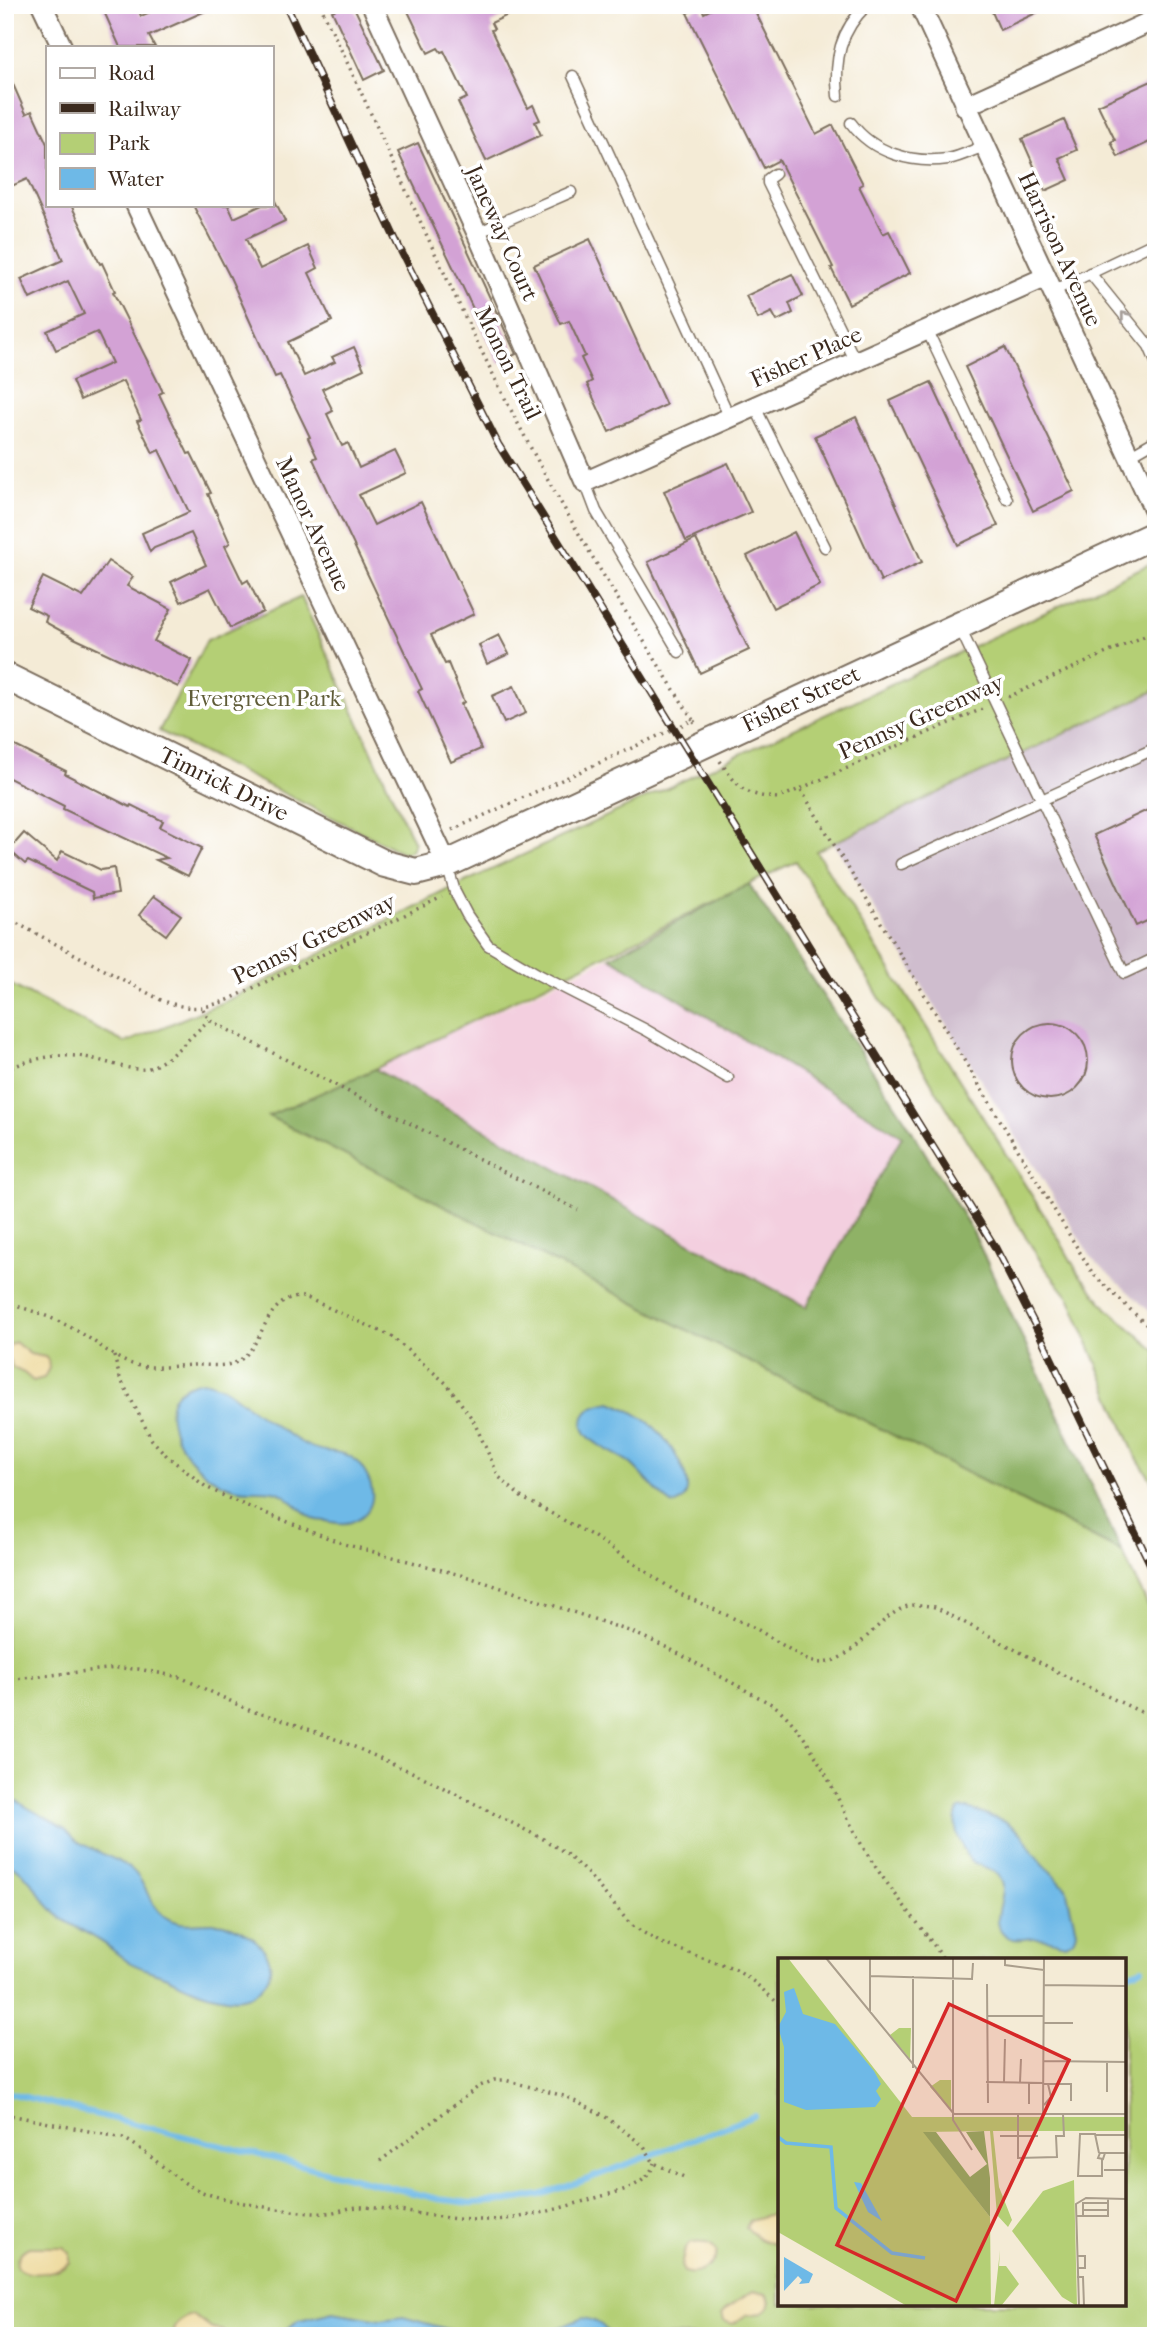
<svg xmlns="http://www.w3.org/2000/svg" width="1161" height="2341" font-family="'IM FELL French Canon',serif">
<style>
.built{fill:#f3cfdf}
.industrial{fill:#cfbdce}
.green{fill:#b4cf75;stroke:#787c4a;stroke-width:2;fill-rule:evenodd}
.forest{fill:#8fb266;stroke:#656e42;stroke-width:2}
.sand{fill:#eeda9e;stroke:#94825e;stroke-width:2}
.water{fill:#6eb9e7;stroke:#547282;stroke-width:2}
.lines{fill:none;stroke-linecap:round;stroke-linejoin:round}
.stream{stroke:#6eb9e7;stroke-width:6}
.building{fill:#d3a2d5}
.lane-casing{stroke:#7c6e5e;stroke-width:13}
.street-casing{stroke:#7c6e5e;stroke-width:23}
.secondary-casing{stroke:#7c6e5e;stroke-width:30}
.path{stroke:#7c6e5e;stroke-width:3.5;stroke-dasharray:2 5;stroke-linecap:butt}
.lane{stroke:#fff;stroke-width:10}
.street{stroke:#fff;stroke-width:19}
.secondary{stroke:#fff;stroke-width:26}
.rail-casing{stroke:#3b2a1e;stroke-width:8}
.rail{stroke:#fff;stroke-width:5;stroke-dasharray:16;stroke-linecap:butt}
.oneway{stroke:#a79f9a}
.labels{text-anchor:middle;dominant-baseline:central;stroke-width:7;stroke-linejoin:round;paint-order:stroke}
.street-label{font-size:23px;fill:#3b2a1e;stroke:#fff}
.park-label{font-size:23px;fill:#5f5c38;stroke:#fff}
.inset-river{fill:none;stroke:#6eb9e7;stroke-width:3.5}
.inset-road{fill:none;stroke:#aa9e8c;stroke-width:2}
.view{fill:#d62828;fill-opacity:0.15;stroke:#d62828;stroke-width:3.5}
.inset-edge{fill:none;stroke:#3b2a1e;stroke-width:3.5}
</style>
<rect width="100%" height="100%" fill="#fff"/>
<filter id="ink" filterUnits="userSpaceOnUse"><feTurbulence type="fractalNoise" baseFrequency=".0143" numOctaves="2"/><feDisplacementMap in="SourceGraphic" scale="14" xChannelSelector="R" yChannelSelector="G"/><feConvolveMatrix kernelMatrix="1 2 1 2 8 2 1 2 1" color-interpolation-filters="sRGB"/></filter>
<filter id="wash" filterUnits="userSpaceOnUse"><feTurbulence type="fractalNoise" baseFrequency=".00686" numOctaves="4" result="noise"/><feDisplacementMap in="SourceGraphic" scale="28" xChannelSelector="R" yChannelSelector="G"/><feGaussianBlur stdDeviation="1.57" result="paint"/><feColorMatrix in="noise" values="0 0 0 0 0 0 0 0 0 0 0 0 0 0 0 0 0 1.4 0 .05"/><feComposite in="paint" operator="in"/></filter>
<g filter="url(#wash)">
<rect width="100%" height="100%" fill="#f4ebd6"/>
<path class="built" d="M610 957 902 1136 806 1307 375 1069Z"/>
<path class="industrial" d="M1156 690V1317L1093 1260 833 842Z"/>
<g class="green">
<path d="M1156 561V690L816 851 1059 1239 1078 1273 1107 1308 1156 1351V1487L1135 1455 1070 1299 1043 1265 796 861 375 1069 269 1116 1122 1552 1156 1622V2336H5V982L125 1043 228 1000 452 888ZM780 1960H1124V2304H780Z"/>
<path d="M301 597 414 843 411 851 403 853 159 731 207 640Z"/>
</g>
<path class="forest" d="M749 884 906 1121 974 1234 1122 1552 268 1116 375 1069 806 1307 902 1136 610 957Z"/>
<g class="sand">
<path d="M15 1342 30 1354 45 1357 48 1360 49 1368 44 1378 33 1381 24 1373 13 1368 6 1354 9 1345Z"/>
<path d="M771 2214 779 2216V2246L760 2239 746 2228 750 2220Z"/>
<path d="M690 2243C701 2242 712 2241 717 2252 714 2267 697 2277 684 2272L681 2266 685 2249Z"/>
<path d="M29 2247H63L70 2253V2262C58 2273 31 2278 17 2268 15 2259 20 2251 29 2247Z"/>
<path d="M753 2291 766 2294 770 2301 768 2308 763 2313 746 2315 733 2324 724 2321 722 2314 727 2308Z"/>
<path d="M193 2315 212 2329 225 2331 235 2336H174C173 2324 182 2317 193 2315Z"/>
</g>
<g class="water">
<path d="M202 1381C225 1384 237 1399 256 1412 271 1423 288 1435 304 1444 328 1458 347 1443 364 1471 377 1491 376 1513 351 1522 342 1525 333 1522 325 1521 320 1520 318 1521 314 1519 304 1513 294 1503 285 1496 272 1486 254 1492 239 1489 205 1484 165 1440 171 1405 174 1390 188 1384 202 1381Z"/>
<path d="M611 1402C628 1409 645 1417 658 1431 671 1445 707 1496 673 1505 656 1493 645 1476 630 1463 618 1453 574 1440 584 1417 589 1406 600 1404 611 1402Z"/>
<path d="M5 1792C23 1808 46 1816 64 1828 70 1832 73 1839 79 1842 95 1851 112 1857 127 1866 145 1877 147 1903 164 1916 186 1932 209 1917 231 1926 260 1938 288 1965 256 1992 246 2000 234 2000 221 1997 201 1994 185 1985 167 1977 154 1972 139 1968 127 1961 117 1954 108 1945 97 1939 86 1932 72 1926 61 1918 39 1901 33 1872 5 1863Z"/>
<path d="M968 1808 1005 1821 1022 1834 1034 1854 1066 1888 1076 1931C1075 1938 1073 1941 1066 1944 1055 1942 1046 1937 1034 1938 1026 1938 1016 1942 1008 1937 982 1922 1017 1889 996 1873 989 1868 979 1865 971 1862 962 1848 949 1824 959 1809Z"/>
<path d="M333 2312 381 2320 403 2317 458 2332 465 2336H277L299 2320Z"/>
<path d="M583 2318C595 2320 604 2324 610 2336H538Z"/>
</g>
<g class="lines">
<g class="stream">
<path d="M1124 1975 1142 1968"/>
<path d="M5 2092 438 2199 471 2203 507 2201 540 2195 580 2182 754 2116"/>
</g>
</g>
<g id="blocks">
<g class="building">
<path d="M101 5H136L141 16 167 5H219L149 36 155 47H120Z"/>
<path d="M344 5H353L384 70 364 80 332 11Z"/>
<path d="M405 5H529L491 23 494 29 491 30 528 108 533 105 540 120 535 122 541 135 486 161 458 102 467 98 444 51 441 52 438 48 428 53Z"/>
<path d="M719 5H752L816 134 833 125 863 184 859 186 883 234 889 231 910 273 849 304 831 268 833 267 779 160 764 168 687 13 701 6 704 13Z"/>
<path d="M989 5H1053L1000 30Z"/>
<path d="M5 66 26 114 32 111 47 144V205H71L100 264 102 263 115 291 113 292 163 392 159 394 188 454 191 453 211 493 208 494 230 543 225 546 243 583 248 580 263 612 230 628 210 588 181 602 171 582 206 565 191 533 154 548 150 552 142 533 189 512 159 450 153 453 137 421 141 420 123 381 80 400 72 381 112 363 97 332 56 350 47 331 84 314 68 281 30 299 21 279 63 260 27 179 5 189Z"/>
<path d="M1156 79V139L1118 157 1111 142 1115 140 1098 105Z"/>
<path d="M1064 120 1077 150 1059 158 1069 180 1045 191 1022 139Z"/>
<path d="M418 143 516 354 499 363 398 152Z"/>
<path d="M274 199 285 221 246 239 260 269 308 246 318 268 309 273 332 321 288 342 304 376 335 362 332 357 354 347 364 369 322 389 333 411 327 414 342 446 348 443 359 468 395 451 406 473 359 495 374 525 421 502 474 614 431 635 445 664 448 663 464 702 461 704 481 749 451 762 418 691 422 689 313 459 317 457 308 438 310 437 280 375 275 377 230 277 193 205H228L234 218 262 205H271V200Z"/>
<path d="M590 239 666 405 609 432 587 384 592 381 581 358 585 356 569 321 561 324 534 265Z"/>
<path d="M792 274 803 296 789 303 793 313 777 321 772 312 758 319 746 296Z"/>
<path d="M1005 347 1074 491 1033 511 965 367Z"/>
<path d="M931 382 998 526 958 545 890 401Z"/>
<path d="M856 417 922 562 881 581 815 436Z"/>
<path d="M728 463 751 512 686 541 664 491Z"/>
<path d="M794 532 820 585 773 608 747 556Z"/>
<path d="M696 539 749 650 700 673 648 562Z"/>
<path d="M108 561 133 577 127 586 171 609 154 641 192 660 178 687 74 638 45 622 47 616 28 607 43 577 83 597Z"/>
<path d="M499 635 509 654 487 664 479 645Z"/>
<path d="M514 686 526 713 504 723 492 696Z"/>
<path d="M5 741 66 771 65 774 130 807 131 805 163 821 160 827 202 848 188 876 156 860 167 858 63 809 64 806 5 776Z"/>
<path d="M1156 806V917L1136 926 1094 835Z"/>
<path d="M24 833 57 861 62 851 101 870 114 868 118 894 93 898 92 892 28 861 25 864 9 850Z"/>
<path d="M154 896 181 915 166 935 139 915Z"/>
<circle cx="1050" cy="1061" r="38"/>
</g>
</g>
</g>
<g filter="url(#ink)">
<use href="#blocks" fill-opacity="0" stroke="#7c6e5e" stroke-width="2"/>
<g class="lines">
<defs>
<g id="lane">
<path d="M573 76 730 418"/>
<path d="M838 96C834 59 840 31 867 5"/>
<path d="M851 123C873 153 912 164 948 159 960 157 973 150 984 146"/>
<path d="M775 174 768 179V183L856 362"/>
<path d="M477 233 571 192"/>
<path d="M1090 273 1149 346 1156 362"/>
<path d="M1053 291 1156 242"/>
<path d="M927 330 1007 499"/>
<path d="M755 407 825 547"/>
<path d="M1129 456 1155 441 1156 422"/>
<path d="M585 482 596 511 679 652"/>
<path d="M959 626 1124 973 1156 958"/>
<path d="M901 864 1156 748"/>
<path d="M447 865 455 892 467 915 488 945 539 975 646 1030 728 1078"/>
</g>
<g id="street">
<path d="M42 5 62 47"/>
<path d="M372 5 477 233 585 482 1046 277"/>
<path d="M920 5 1156 514"/>
<path d="M965 106 1156 19"/>
<path d="M136 205 447 864"/>
</g>
<path id="secondary" d="M5 676 385 864 416 872 447 864 1156 534"/>
</defs>
<use href="#lane" class="lane-casing"/>
<use href="#street" class="street-casing"/>
<use href="#secondary" class="secondary-casing"/>
<g class="path">
<path d="M320 5C389 149 451 296 525 437 576 534 635 627 693 720"/>
<path d="M1008 697 1156 631"/>
<path d="M720 761C739 789 745 796 779 798L982 709"/>
<path d="M801 790 1093 1274 1156 1334"/>
<path d="M452 830 693 720 697 725"/>
<path d="M5 917 161 1000C189 1010 200 1010 228 1000L442 897"/>
<path d="M203 1009 209 1020 578 1210"/>
<path d="M5 1070C32 1058 61 1052 90 1058 105 1061 136 1073 149 1068 171 1060 191 1036 209 1020"/>
<path d="M5 1303C33 1310 60 1320 84 1335 99 1344 113 1357 129 1363 151 1371 176 1365 198 1365 212 1365 228 1368 240 1360 267 1341 263 1296 305 1297L391 1336 447 1384 473 1420 499 1477 521 1497 593 1536 678 1593 755 1628 807 1660C848 1676 873 1617 908 1606 917 1604 925 1605 935 1607L1071 1679 1156 1719"/>
<path d="M114 1356 120 1378 152 1440 167 1456 206 1487 232 1500 344 1544 472 1578 632 1632 668 1648 775 1706C819 1741 840 1813 871 1860 893 1894 921 1925 944 1960"/>
<path d="M5 1680 117 1668 138 1669 180 1677 251 1711 284 1720 343 1742 421 1776 545 1840 564 1852 588 1874 631 1925 661 1943 736 1970 754 1982 780 2005"/>
<path d="M5 2114 123 2138C154 2154 176 2185 211 2195 238 2203 301 2215 327 2213 339 2212 351 2206 363 2207 402 2209 440 2220 480 2220 522 2221 559 2208 599 2197 620 2191 648 2186 654 2163"/>
<path d="M380 2161 478 2087 494 2080H505L564 2096 603 2115 644 2146 654 2163 686 2178"/>
</g>
<use href="#lane" class="lane"/>
<use href="#street" class="street"/>
<use href="#secondary" class="secondary"/>
<defs>
<path id="rail" d="M286 5 398 245 498 444 995 1247 1040 1335 1156 1576"/>
</defs>
<use href="#rail" class="rail-casing"/>
<use href="#rail" class="rail"/>
</g>
<defs><path id="oneway-chevron" d="M-2-3.5L2.5 0L-2 3.5" fill="none" stroke-width="1.6" stroke-linecap="round" stroke-linejoin="round" transform="scale(1.75)"/></defs>
<use class="oneway" href="#oneway-chevron" transform="translate(1125 316) rotate(-129)"/>
</g>
<g class="labels">
<g class="street-label">
<text transform="translate(502 233) rotate(66)">Janeway Court</text>
<text transform="translate(1060 249) rotate(65)">Harrison Avenue</text>
<text transform="translate(806 357) rotate(-24)">Fisher Place</text>
<text transform="translate(508 363) rotate(64)">Monon Trail</text>
<text transform="translate(313 524) rotate(65)">Manor Avenue</text>
<text transform="translate(801 699) rotate(-25)">Fisher Street</text>
<text transform="translate(921 717) rotate(-24)">Pennsy Greenway</text>
<text transform="translate(224 784) rotate(26)">Timrick Drive</text>
<text transform="translate(314 939) rotate(-26)">Pennsy Greenway</text>
</g>
<g class="park-label">
<text x="264" y="698">Evergreen Park</text>
</g>
</g>
<g transform="translate(778 1958)">
<rect width="348" height="348" fill="#f4ebd6"/>
<path d="M0 0H10L134 159H348V173H215L221 229 234 262 230 269 219 257 212 173 146 174 212 259 213 348H129L0 274ZM121 70H133L132 101 112 77ZM162 122H173V152L152 129ZM296 222 299 348 284 339 234 273 265 233ZM222 292 221 308H228L241 326 223 348H216Z" fill="#b4cf75"/>
<path d="M206 173 212 220V259L145 174H158L192 219 209 206 188 174Z" fill="#8fb266"/>
<path d="M16 30 25 56 57 66 96 113 103 126 98 133 103 141 97 149 28 152 6 144V89L0 69 8 54 6 34ZM76 224 83 225 104 263 90 254ZM6 299 35 316 31 325 21 326 24 322 20 318 6 333Z" fill="#6eb9e7"/>
<path class="inset-river" d="M0 179 8 185 53 189 58 250 114 295 147 300"/>
<path class="inset-road" d="M48 0 176 156M92 0V55M175 0V162L194 192M227 0V7L266 12M92 18 194 21 195 5M135 18V110M209 26 210 145M266 27 349 28M209 58H266M266 65H295M265 103 349 104M329 104V134M208 124 266 125M226 124 227 81M242 124 243 101M251 124V146M266 126H293V143M266 147 273 139 270 126M176 156H349M240 156V200L279 199 278 178H286L285 156M265 156 266 0M317 177H349M222 178H260M321 195 317 176H302L300 218H324V201M327 195 325 201 320 200 322 195H349M326 212H349M305 252H330M298 258H330V240M305 258V245H330M299 298H307V310H299M299 319H305L306 348M301 348 298 246 308 240 349 241"/>
<path class="view" d="M171 46 291 102 178 343 59 287Z"/>
<rect width="348" height="348" class="inset-edge"/>
</g>
<rect width="1161" height="2341" fill="none" stroke="#fff" stroke-width="28"/>
<rect x="46" y="46" width="228" height="161" fill="#ffffff" stroke="#b1aaa5" stroke-width="2"/>
<rect x="60" y="68" width="35" height="10" fill="#ffffff" stroke="#b1aaa5" stroke-width="2"/>
<text x="108" y="80" font-size="21" fill="#3b2a1e">Road</text>
<rect x="60" y="103" width="35" height="10" fill="#3b2a1e" stroke="#b1aaa5" stroke-width="2"/>
<text x="108" y="116" font-size="21" fill="#3b2a1e">Railway</text>
<rect x="60" y="133" width="35" height="21" fill="#b4cf75" stroke="#b1aaa5" stroke-width="2"/>
<text x="108" y="150" font-size="21" fill="#3b2a1e">Park</text>
<rect x="60" y="168" width="35" height="21" fill="#6eb9e7" stroke="#b1aaa5" stroke-width="2"/>
<text x="108" y="186" font-size="21" fill="#3b2a1e">Water</text>
</svg>
